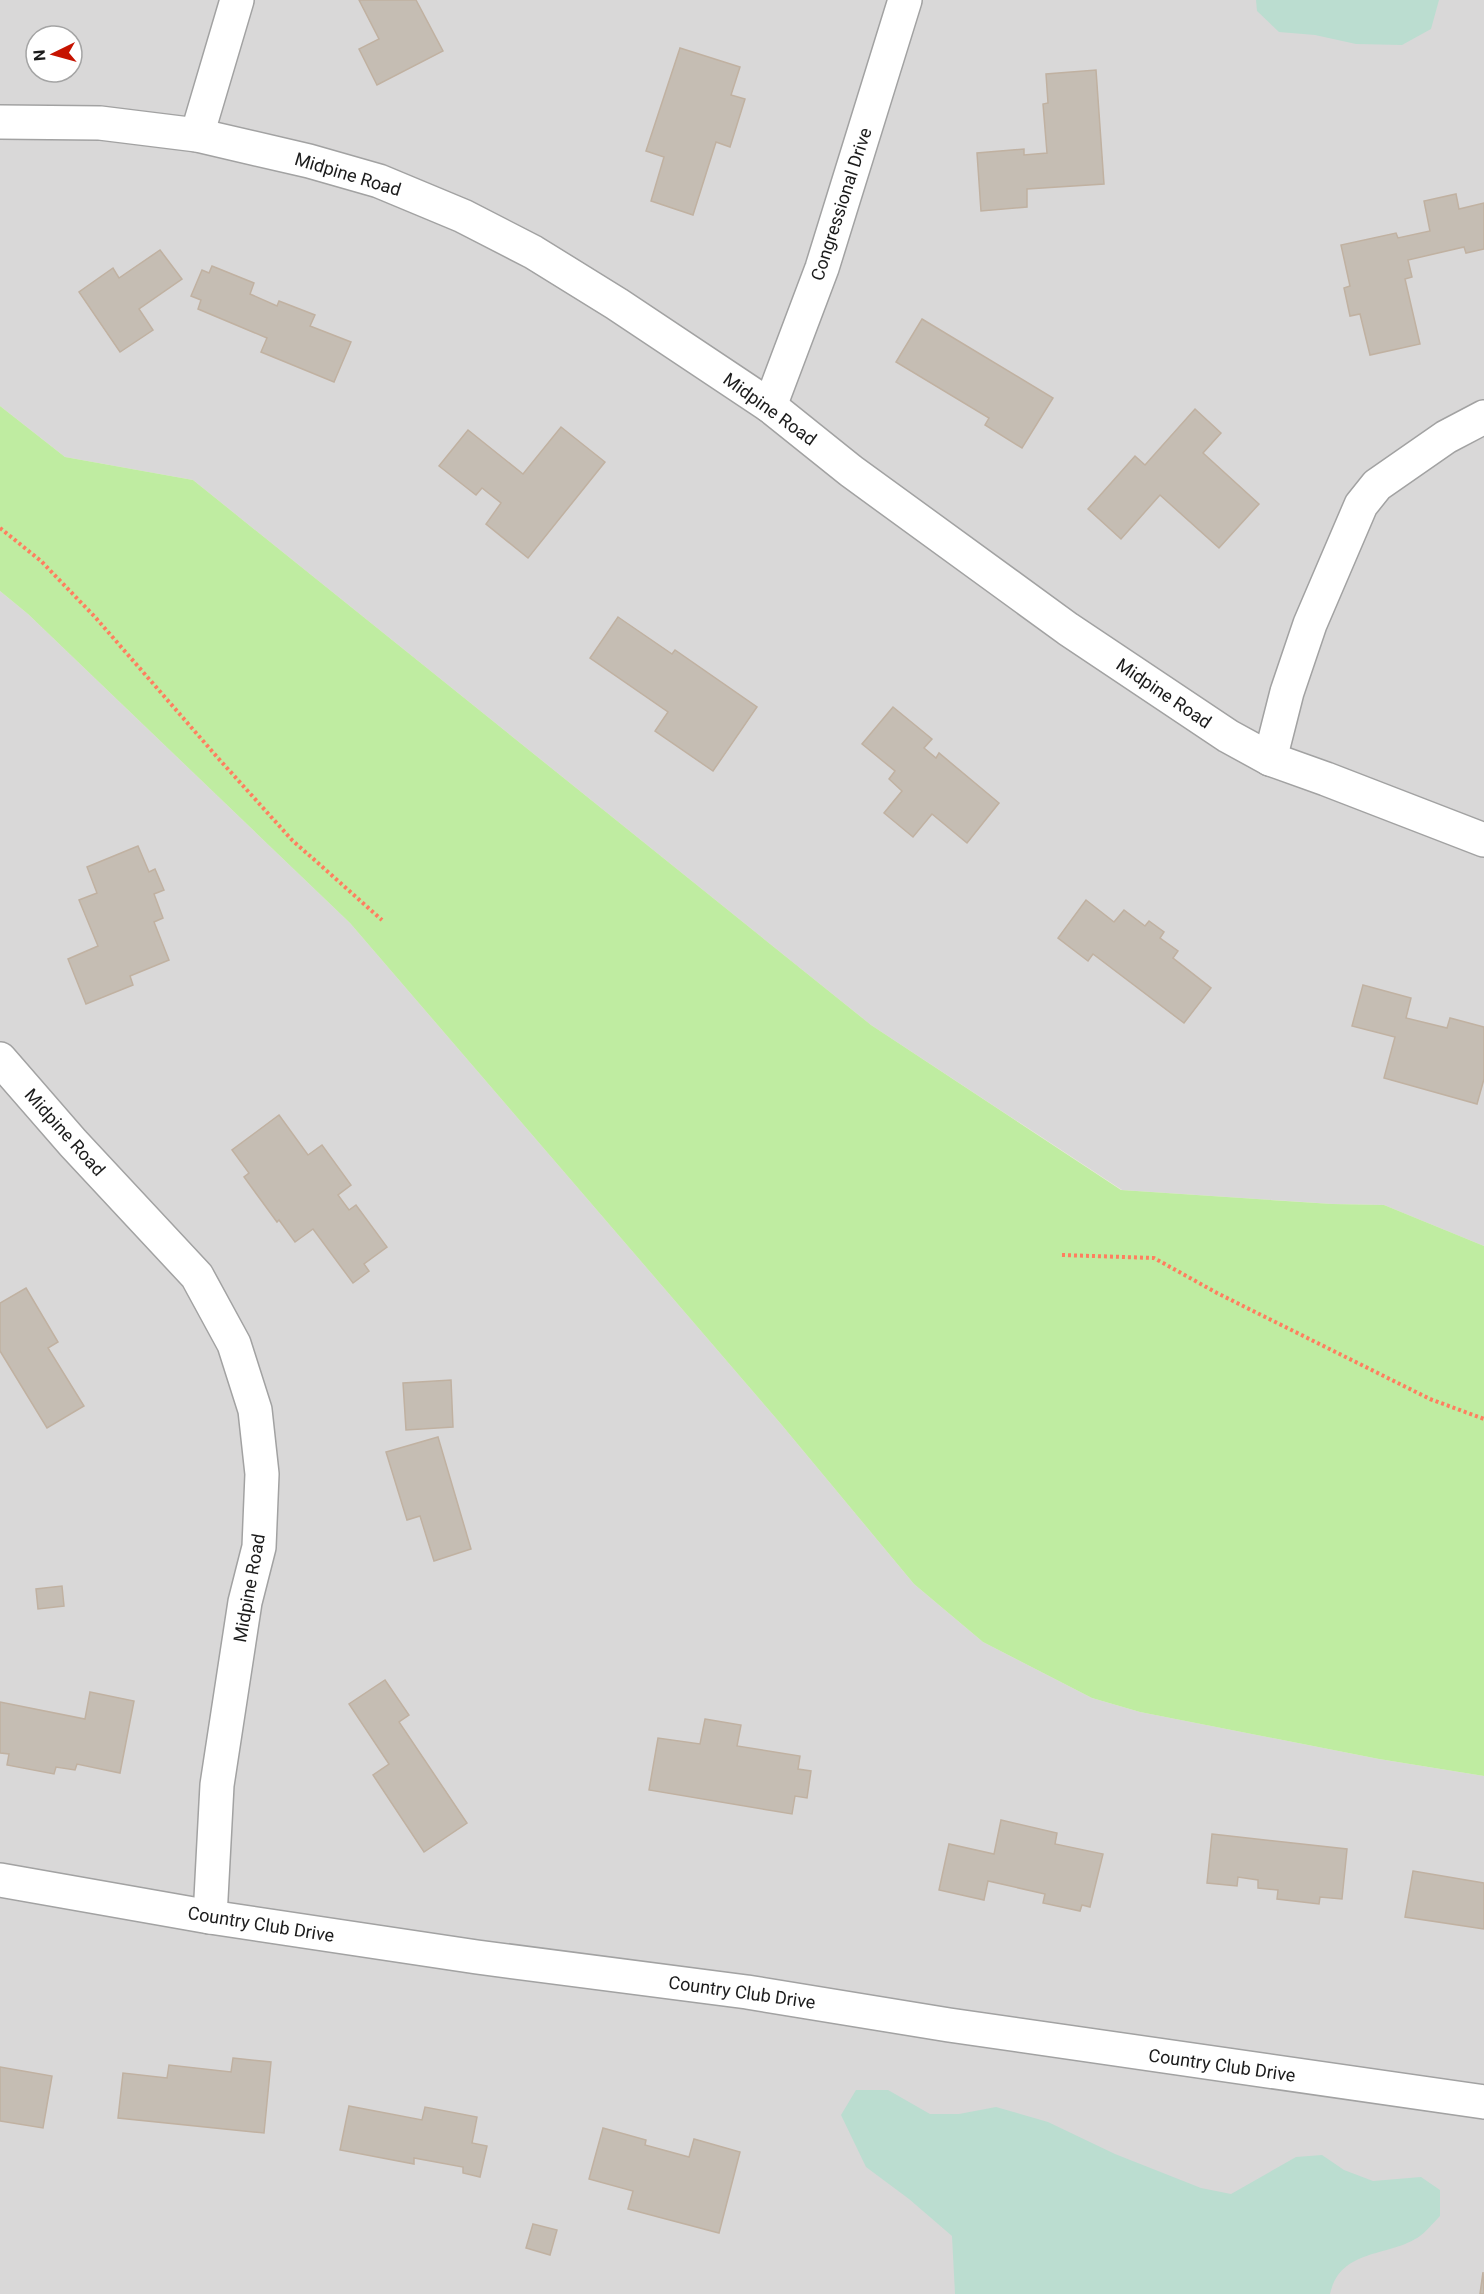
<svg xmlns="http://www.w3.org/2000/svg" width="1484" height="2294" font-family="Roboto,sans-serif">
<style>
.residential{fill:#d9d8d8;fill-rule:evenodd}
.grass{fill:#bfeca1}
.wetland{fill:#bbddd0}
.building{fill:#c5bdb3;stroke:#c0b1a1;stroke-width:1.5}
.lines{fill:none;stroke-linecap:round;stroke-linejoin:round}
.street-casing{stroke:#a2a2a2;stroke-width:36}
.path{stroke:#ff7e5f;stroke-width:4;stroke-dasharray:3 3;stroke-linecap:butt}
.street{stroke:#fff;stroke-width:33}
.labels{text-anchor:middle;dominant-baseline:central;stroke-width:4.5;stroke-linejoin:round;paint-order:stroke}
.street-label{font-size:18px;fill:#1b1b1b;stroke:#fff}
</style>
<rect width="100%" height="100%" fill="#edeadf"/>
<g class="residential">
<path d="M0 0H1484V1246L1384 1205 1332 1204 1122 1190 871 1025 193 480 65 457 0 406ZM36 36H72V72H36Z"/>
<path d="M0 591 28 614 350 923 781 1424 914 1584 983 1642 1092 1698 1140 1712 1379 1759 1484 1776V2294H0Z"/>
</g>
<path class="grass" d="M0 406 65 457 193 480 871 1025 1121 1190 1332 1204 1384 1205 1484 1246V1776L1379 1759 1140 1712 1092 1698 983 1642 914 1584 781 1424 350 923 28 614 0 591Z"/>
<g class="wetland">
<path d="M1256 0H1439L1431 29 1402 45 1356 44 1315 35 1279 32 1257 11Z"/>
<path d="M856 2090H888L930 2114H959L996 2107 1048 2122 1115 2154 1201 2188 1231 2194 1296 2157 1322 2155 1344 2170 1373 2181 1421 2177 1440 2190V2216C1433 2223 1427 2231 1420 2236 1389 2258 1341 2247 1330 2294H955L952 2236 909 2199 866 2167 841 2115Z"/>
</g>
<g class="building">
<path d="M359 0H416L443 51 377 85 359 49 379 39Z"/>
<path d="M680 48 740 67 731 95 745 99 730 147 716 142 693 215 651 201 664 157 646 151Z"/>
<path d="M1096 70 1104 184 1027 189V207L981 211 977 153 1024 149V155L1047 153 1043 104 1048 103 1046 74Z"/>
<path d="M1456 194 1459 209 1484 203V249L1466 253 1464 247 1408 260 1412 277 1405 279 1420 344 1370 355 1360 314 1350 316 1344 288 1350 286 1341 245 1396 233 1398 238 1430 231 1424 201Z"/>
<path d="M160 250 182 279 139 309 153 330 120 352 79 292 113 268 119 278Z"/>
<path d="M212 266 254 283 250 294 277 306 279 301 315 315 310 326 351 342 334 382 261 352 267 338 198 309 201 300 191 296 202 270 209 273Z"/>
<path d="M922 319 1053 398 1022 448 985 425 989 418 896 362Z"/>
<path d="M1195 409 1221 433 1203 453 1259 504 1219 548 1160 495 1121 539 1088 509 1135 456 1145 465Z"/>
<path d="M561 427 605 462 528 558 486 524 501 503 482 488 476 495 439 466 468 430 523 474Z"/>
<path d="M618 617 672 654 675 650 757 707 713 771 655 731 668 712 590 658Z"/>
<path d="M893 707 932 739 924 748 936 758 939 753 999 803 967 843 932 814 913 837 884 813 902 791 889 779 895 771 862 744Z"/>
<path d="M138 846 149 872 155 869 164 890 154 894 163 918 154 922 169 960 130 976 133 985 86 1004 68 959 98 946 79 900 97 893 87 867Z"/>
<path d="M1086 900 1114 922 1124 910 1145 926 1149 921 1164 932 1160 938 1178 951 1173 958 1211 988 1184 1023 1093 954 1088 961 1058 938Z"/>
<path d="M1363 985 1411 998 1406 1018 1447 1028 1450 1018 1484 1027V1079L1477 1104 1384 1078 1395 1037 1352 1026Z"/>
<path d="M279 1115 308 1155 322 1145 351 1185 338 1195 349 1210 356 1205 387 1247 364 1264 369 1271 353 1283 313 1229 295 1242 279 1220 277 1222 244 1177 249 1173 232 1150Z"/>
<path d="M26 1288 58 1342 48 1348 84 1406 47 1428 0 1351V1303Z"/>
<path d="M451 1380 453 1427 406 1430 403 1383Z"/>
<path d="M438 1437 471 1549 434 1561 420 1516 407 1520 386 1452Z"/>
<path d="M62 1586 64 1606 38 1609 36 1589Z"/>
<path d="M385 1680 409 1715 399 1722 467 1823 424 1852 373 1775 389 1764 349 1704Z"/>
<path d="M90 1692 134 1701 120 1773 77 1764 75 1770 56 1767 54 1774 7 1765 9 1754 0 1753V1702L85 1719Z"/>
<path d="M705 1719 741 1725 737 1746 800 1756 798 1769 811 1771 807 1798 795 1796 792 1814 649 1790 658 1738 700 1744Z"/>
<path d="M1001 1820 1057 1833 1055 1844 1103 1854 1090 1907 1082 1905 1080 1911 1043 1903 1045 1894 988 1881 984 1900 939 1890 949 1844 994 1854Z"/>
<path d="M1212 1834 1347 1849 1342 1899 1320 1897 1319 1904 1277 1899 1278 1890 1258 1888V1880L1238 1877 1237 1886 1207 1883Z"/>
<path d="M1413 1871 1484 1883V1929L1405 1917Z"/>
<path d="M233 2058 271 2062 264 2133 118 2118 123 2073 167 2078 169 2065 231 2072Z"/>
<path d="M0 2067 52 2076 43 2128 0 2121Z"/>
<path d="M349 2106 422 2120 425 2107 477 2117 472 2143 487 2146 480 2177 463 2173V2167L414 2158V2164L340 2150Z"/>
<path d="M603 2128 646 2140 645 2145 689 2157 694 2139 740 2152 719 2233 628 2209 633 2191 589 2179Z"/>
<path d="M533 2224 557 2230 550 2255 526 2248Z"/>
<path d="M1483 2272 1484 2294H1480Z"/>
</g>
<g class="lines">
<defs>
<g id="street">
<path d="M0 122 100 123 197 135 309 161 379 181 463 216 533 252 617 304 770 406 851 471 1068 629 1228 736 1270 759 1326 779 1484 840"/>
<path d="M197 135 237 0"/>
<path d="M770 406 822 268 905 0"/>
<path d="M1270 759 1287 692 1310 624 1361 505 1377 485 1446 437 1484 417"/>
<path d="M0 1059 73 1143 197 1276 234 1344 255 1410 262 1474 259 1547 245 1602 217 1785 210 1917"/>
<path d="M0 1880 210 1917 477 1957 747 1992 949 2025 1484 2102"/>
</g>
</defs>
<use href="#street" class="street-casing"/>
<g class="path">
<path d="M0 528 41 561 95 617 218 758 292 840 382 920"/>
<path d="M1062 1255 1154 1258 1217 1293 1430 1399 1484 1419"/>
</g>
<use href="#street" class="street"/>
</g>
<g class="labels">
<g class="street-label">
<text transform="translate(348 174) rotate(17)">Midpine Road</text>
<text transform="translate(841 204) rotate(-72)">Congressional Drive</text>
<text transform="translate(770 409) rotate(36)">Midpine Road</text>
<text transform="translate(1164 693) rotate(34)">Midpine Road</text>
<text transform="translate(65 1132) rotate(48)">Midpine Road</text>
<text transform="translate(249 1588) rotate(-80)">Midpine Road</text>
<text transform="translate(261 1924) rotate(9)">Country Club Drive</text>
<text transform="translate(742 1992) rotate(8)">Country Club Drive</text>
<text transform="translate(1222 2065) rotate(8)">Country Club Drive</text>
</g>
</g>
<g transform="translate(54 54) rotate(265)"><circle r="28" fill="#ffffff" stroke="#a4a4a4" stroke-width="1.5"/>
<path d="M0-4.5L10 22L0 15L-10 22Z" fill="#c61300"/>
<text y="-9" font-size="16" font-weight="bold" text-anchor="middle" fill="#1b1b1b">N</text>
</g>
</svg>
